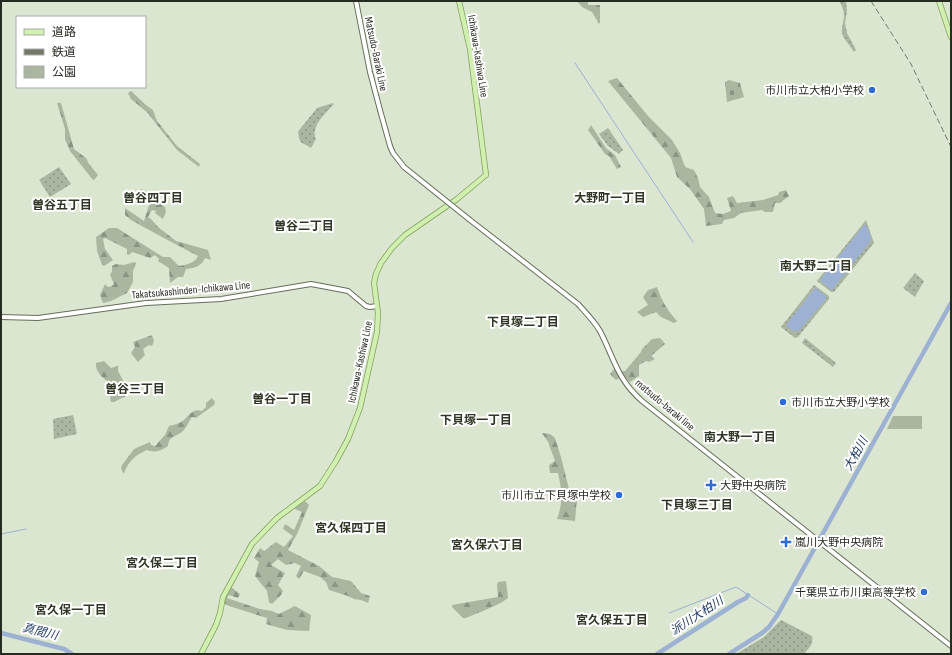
<svg xmlns="http://www.w3.org/2000/svg" width="952" height="655" font-family="'Sofia Sans Condensed','Noto Sans JP',sans-serif">
<style>
.green{fill:url(#green-dots)}
.forest{fill:url(#forest-firs)}
.cemetery{fill:url(#cemetery-stones)}
.pitch{fill:#abb6a1}
.water{fill:#9db1d2}
.lines{fill:none;stroke-linecap:round;stroke-linejoin:round}
.stream{stroke:#9db1d2;stroke-width:1}
.river{stroke:#9db1d2;stroke-width:4.5}
.secondary-casing{stroke:#646f5b;stroke-width:6}
.primary-casing{stroke:#81a35c;stroke-width:6}
.secondary{stroke:#fff;stroke-width:4}
.primary{stroke:#d1efb0;stroke-width:4.5}
.rail{stroke:#72796b;stroke-width:1;stroke-dasharray:6 3;stroke-linecap:butt}
.secondary-bridge-casing{stroke:#646f5b;stroke-width:6;stroke-linecap:butt}
.secondary-bridge{stroke:#fff;stroke-width:4}
.poi-dot{fill:#2e6bd9;stroke:#fff;stroke-width:1.5}
.labels{text-anchor:middle;dominant-baseline:central;stroke-width:4;stroke-linejoin:round;paint-order:stroke}
.street-label{font-size:11px;fill:#262b22;stroke:#fff}
.poi-label{font-size:11px;fill:#262b22;stroke:#fff;text-anchor:end}
.neighbourhood-label{font-size:12px;font-weight:bold;fill:#2f3826;stroke:#fff}
.water-label{font-size:12px;font-style:italic;fill:#223b67;stroke:#fff}
</style>
<defs>
<pattern id="green-dots" width="8" height="8" patternUnits="userSpaceOnUse"><rect width="8" height="8" fill="#abb6a1"/><path d="M2 2h.1M6 6h.1" fill="none" stroke="#8b9483" stroke-width="1.8" stroke-linecap="round"/></pattern>
<pattern id="forest-firs" width="22" height="20" patternUnits="userSpaceOnUse"><rect width="22" height="20" fill="#abb6a1"/><path d="M5 1l3.5 6h-7zM16 11l3.5 6h-7z" fill="#8b9483"/></pattern>
<pattern id="cemetery-stones" width="16" height="16" patternUnits="userSpaceOnUse"><rect width="16" height="16" fill="#abb6a1"/><path d="M2 7V4a2 2 0 0 1 4 0v3zM10 15v-3a2 2 0 0 1 4 0v3z" fill="#8b9483"/></pattern>
</defs>
<rect width="100%" height="100%" fill="#dbe6d0"/>
<g class="green">
<path d="M839 1H846L847 11 845 23 847 33 856 50 854 52C851 47 844 39 843 36 840 29 844 23 844 16 844 11 842 6 839 1Z"/>
<path d="M333 103 334 104C328 111 316 121 315 131 314 133 315 135 315 137L316 139 311 148C301 141 300 146 298 132L300 129 317 108Z"/>
<path d="M608 128 623 150 619 154 608 146 599 134Z"/>
<path d="M59 167 71 184 50 197 39 180Z"/>
<path d="M866 220 874 243 834 292H831L817 281Z"/>
<path d="M915 273 924 281 915 297 903 288Z"/>
<path d="M814 285 829 296V299L798 337 795 338 781 327Z"/>
<path d="M805 338 836 363 833 367 802 343Z"/>
<path d="M73 415 77 434 54 439 53 419Z"/>
<path d="M781 620 812 636C814 644 809 648 804 654H736L764 637Z"/>
</g>
<g class="forest">
<path d="M577 1H588V5H600V21L599 24 592 12 582 7Z"/>
<path d="M617 78 648 116 672 140 680 153 685 167 694 170 698 178 700 187 709 197 715 213 723 214 731 211 727 198 733 196 737 203 763 200 778 195 779 192 786 190 789 196 780 203H775L773 212H765L762 210 741 213 734 218 724 220 722 224 706 226 704 209 690 189 677 177 671 158 608 81Z"/>
<path d="M131 91 146 105 153 110 157 121 177 146 200 164 199 167 177 150 150 116 149 114 131 99 128 93Z"/>
<path d="M57 103H61L74 149 86 158 89 164 98 175 94 180H93L70 151 65 139V129Z"/>
<path d="M591 125 606 148 615 155 621 167 617 169 609 156 605 154 588 130Z"/>
<path d="M142 189 159 198V203L165 207 166 212 163 219 155 213 156 211 152 210 148 217 152 220 158 227 176 241 208 250 211 260 205 258C201 266 196 268 186 269L183 277H178L170 283 169 268 158 261 159 259 155 255 150 258 132 252 129 255 127 254V249L105 238 103 239 105 249 113 260 104 266 102 265 97 251 96 237 109 228H117L163 257H170L179 266C186 265 195 263 198 256L162 237 131 220 125 215V208L144 221 151 199 146 194 137 202 133 201 130 196Z"/>
<path d="M134 262 136 263 133 271V282L127 293 111 301 103 303 100 295 105 284 108 287 112 286 114 284 110 275 112 271V266L116 264 124 265Z"/>
<path d="M657 287C662 301 667 310 677 321L674 323 661 317 656 312 643 317 637 312 648 305 643 297 648 290Z"/>
<path d="M152 335 154 341 152 346 149 345 143 349 145 355 138 362 131 353 135 347 133 342Z"/>
<path d="M660 338 665 344 651 356 655 359 649 362 646 361 639 365V376L630 382 623 376 616 380 610 374 614 369 617 372 625 371 641 352 642 349 652 339Z"/>
<path d="M104 361 111 368 118 366V371L126 386V396L114 402H111L107 381C101 377 95 370 96 363Z"/>
<path d="M212 398 215 402 214 405 196 418 192 417C189 421 187 427 183 431 177 437 169 435 168 446 161 451 155 453 147 450 135 455 129 461 124 473H123L121 468 122 465 134 449 150 442 151 445 155 446 165 435 169 426C173 425 177 424 181 422 188 418 192 407 202 411L206 407V403Z"/>
<path d="M542 433 550 434 555 438 561 457 570 493 577 498 575 521 557 519C563 503 562 490 558 473H550L549 465 555 461 548 442Z"/>
<path d="M305 501 309 505 297 534 288 550 319 566 332 577 351 581 361 593 370 596 368 603 361 600 354 599 348 596 329 590 326 582 320 577 304 571 299 579 296 576 301 566 295 563 286 565 278 559 271 565 285 573 278 585 283 591 281 595 272 604 269 602 267 591 255 576 259 562 254 558 260 548 264 551 276 542 284 547 293 536 283 529 285 524 294 530 302 512 295 509 296 507Z"/>
<path d="M506 581 508 598C498 606 479 612 466 618H463L452 607V605L498 597 497 585 498 582Z"/>
<path d="M231 587 240 594 238 598 229 595 227 598 260 609 272 611 279 614 295 606 311 615 309 631 287 630 266 624 267 618 229 606 222 602Z"/>
</g>
<path class="cemetery" d="M729 80 740 83 744 97 727 102 725 82Z"/>
<path class="pitch" d="M893 416H922V429H887Z"/>
<g class="water">
<path d="M864 225H866L871 238 870 242 832 290H831L820 280Z"/>
<path d="M816 288 826 296V299L799 331 797 330 795 332 786 326 787 324 814 289Z"/>
</g>
<g class="lines">
<g class="stream">
<path d="M575 63 693 242"/>
<path d="M1 534 26 529"/>
<path d="M669 613 736 587 778 614"/>
</g>
<g class="river">
<path d="M1 633 64 649 72 654"/>
<path d="M657 654 738 602 746 598 748 595"/>
<path d="M729 654 762 633 769 627 778 614 951 303"/>
</g>
<defs>
<g id="secondary">
<path d="M356 1 370 72 380 110"/>
<path d="M470 220 578 304C586 313 594 321 600 331 614 358 617 379 642 401L951 646"/>
<path d="M1 317 38 318 146 303 221 299 311 284 348 291 366 306 370 307 377 306"/>
</g>
<g id="primary">
<path d="M939 1 951 37"/>
<path d="M201 654 216 625 220 613 223 597 252 544 277 518 320 486 336 461 348 439 360 408 377 332 378 313 374 283 376 274 381 263 392 248 405 235 457 199 486 175 470 49 459 1"/>
</g>
</defs>
<use href="#secondary" class="secondary-casing"/>
<use href="#primary" class="primary-casing"/>
<use href="#secondary" class="secondary"/>
<use href="#primary" class="primary"/>
<path class="rail" d="M871 1 911 64 951 147"/>
<defs>
<path id="secondary-bridge" d="M380 110 390 146 393 153 404 167 470 220"/>
</defs>
<use href="#secondary-bridge" class="secondary-bridge-casing"/>
<use href="#secondary-bridge" class="secondary-bridge"/>
</g>
<g class="poi-dot">
<circle cx="872" cy="90" r="4"/>
<circle cx="783" cy="402" r="4"/>
<path d="M709 479h4v4h4v4h-4v4h-4v-4h-4v-4h4z"/>
<circle cx="619" cy="495" r="4"/>
<path d="M784 536h4v4h4v4h-4v4h-4v-4h-4v-4h4z"/>
<circle cx="924" cy="592" r="4"/>
</g>
<g class="labels">
<g class="street-label">
<text transform="translate(376 54) rotate(78)">Matsudo-Baraki Line</text>
<text transform="translate(478 56) rotate(81)">Ichikawa-Kashiwa Line</text>
<text transform="translate(191 290) rotate(-5)">Takatsukashinden-Ichikawa Line</text>
<text transform="translate(360 362) rotate(-78)">Ichikawa-Kashiwa Line</text>
<text transform="translate(665 405) rotate(40)">matsudo-baraki line</text>
</g>
<g class="poi-label">
<text x="864" y="90">市川市立大柏小学校</text>
<text x="791" y="402" text-anchor="start">市川市立大野小学校</text>
<text x="720" y="485" text-anchor="start">大野中央病院</text>
<text x="611" y="495">市川市立下貝塚中学校</text>
<text x="795" y="542" text-anchor="start">嵐川大野中央病院</text>
<text x="916" y="592">千葉県立市川東高等学校</text>
</g>
<g class="neighbourhood-label">
<text x="153" y="198">曽谷四丁目</text>
<text x="610" y="198">大野町一丁目</text>
<text x="62" y="205">曽谷五丁目</text>
<text x="304" y="226">曽谷二丁目</text>
<text x="816" y="266">南大野二丁目</text>
<text x="523" y="322">下貝塚二丁目</text>
<text x="135" y="389">曽谷三丁目</text>
<text x="282" y="399">曽谷一丁目</text>
<text x="476" y="420">下貝塚一丁目</text>
<text x="740" y="437">南大野一丁目</text>
<text x="697" y="505">下貝塚三丁目</text>
<text x="351" y="528">宮久保四丁目</text>
<text x="487" y="545">宮久保六丁目</text>
<text x="162" y="563">宮久保二丁目</text>
<text x="71" y="610">宮久保一丁目</text>
<text x="612" y="620">宮久保五丁目</text>
</g>
<g class="water-label">
<text transform="translate(856 454) rotate(-61)">大柏川</text>
<text transform="translate(697 616) rotate(-33)">派川大柏川</text>
<text transform="translate(40 632) rotate(14)">真間川</text>
</g>
</g>
<rect width="952" height="655" fill="none" stroke="#262b22" stroke-width="4"/>
<rect x="16" y="16" width="130" height="72" fill="#ffffff" stroke="#a8aaa7"/>
<rect x="24" y="29" width="20" height="6" fill="#d1efb0" stroke="#a8aaa7"/>
<text x="52" y="36" font-size="12" fill="#262b22">道路</text>
<rect x="24" y="49" width="20" height="6" fill="#72796b" stroke="#a8aaa7"/>
<text x="52" y="56" font-size="12" fill="#262b22">鉄道</text>
<rect x="24" y="66" width="20" height="12" fill="#abb6a1" stroke="#a8aaa7"/>
<text x="52" y="76" font-size="12" fill="#262b22">公園</text>
</svg>
